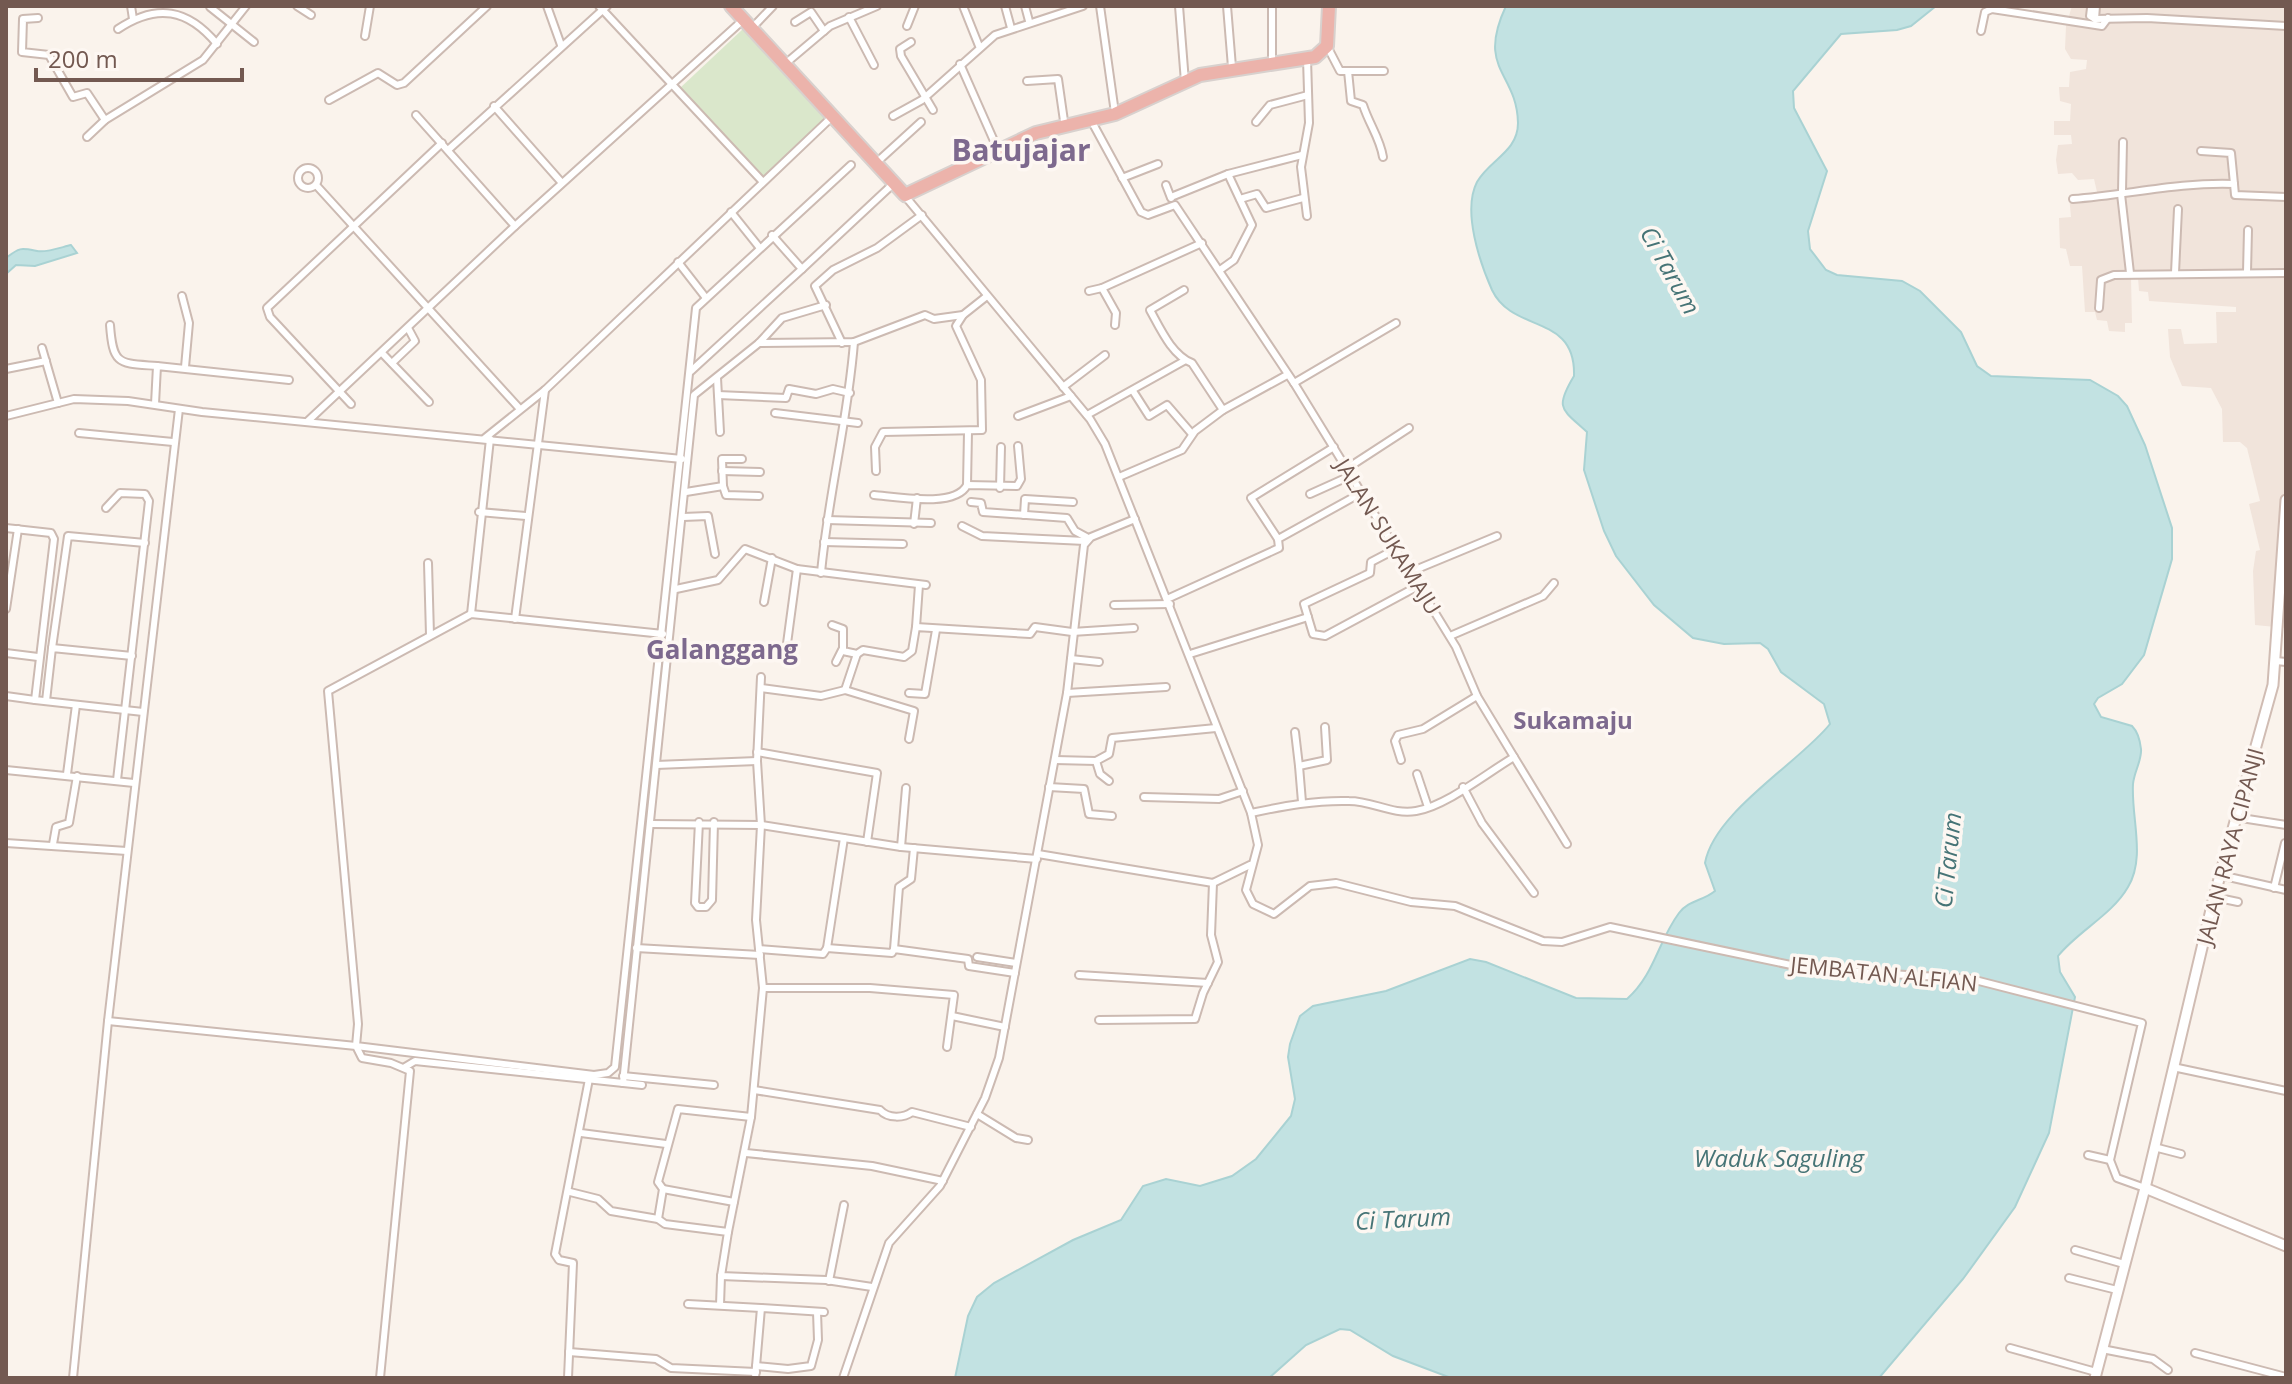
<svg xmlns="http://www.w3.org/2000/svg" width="2292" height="1384" font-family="'Open Sans',sans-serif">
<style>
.residential{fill:#f1e4db}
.green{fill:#dae7cb}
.water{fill:#c2e2e2;stroke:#a9d2d3;stroke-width:2}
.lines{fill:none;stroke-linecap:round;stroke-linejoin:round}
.street-casing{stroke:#ccbab2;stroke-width:10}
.secondary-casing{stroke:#d0bcb3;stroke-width:13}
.highway-casing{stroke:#d8d1ce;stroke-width:16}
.street{stroke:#fff;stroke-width:6}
.secondary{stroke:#fff;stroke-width:9}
.highway{stroke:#ecb3ab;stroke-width:12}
.labels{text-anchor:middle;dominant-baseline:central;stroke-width:7;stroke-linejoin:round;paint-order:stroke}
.street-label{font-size:22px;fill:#735951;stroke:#fdf7f2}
.water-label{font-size:24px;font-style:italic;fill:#467476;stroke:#fdf7f2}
.neighbourhood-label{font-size:24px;font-weight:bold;fill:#7d698e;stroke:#fdf7f2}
.quarter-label{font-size:26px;font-weight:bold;fill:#7d698e;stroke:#fdf7f2}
.district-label{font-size:30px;font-weight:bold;fill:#7d698e;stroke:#fdf7f2}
</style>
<rect width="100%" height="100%" fill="#faf3ec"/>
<path class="residential" d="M2072 6H2286V628L2255 625 2253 571 2256 551 2260 550 2249 504 2260 501 2247 448 2240 442H2223L2222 409 2211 388 2182 386 2170 357 2168 329H2181L2184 344 2217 343 2216 312H2236V307L2149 301 2148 292 2139 291 2138 277H2131L2132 323H2125V332L2109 331 2107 321 2097 320 2095 312H2085L2082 266H2070L2066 249 2060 248 2059 218 2071 217 2069 195 2097 192 2094 179 2078 180 2072 173 2058 174 2056 160 2058 145 2072 144 2071 135H2054V121H2070L2071 104 2060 101 2059 87H2069L2070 72 2086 69 2087 60 2071 59 2065 49 2066 26Z"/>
<path class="green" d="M744 28 828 119 763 178 680 88Z"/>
<g class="water">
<path d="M1506 6H1936L1911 26 1897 30 1841 34 1793 91 1794 108 1827 171 1808 231 1810 249 1826 270 1837 275 1902 281 1920 291 1961 332 1977 366 1991 376 2090 380 2118 396 2127 406 2145 445 2172 528V559L2144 655 2122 684 2098 698 2094 704 2101 717 2132 726C2138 732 2140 740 2141 749 2142 760 2134 772 2133 784 2131 818 2146 857 2128 887 2112 915 2078 931 2058 956L2060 972 2075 997 2049 1133 2015 1207 1963 1279 1879 1378H1451L1393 1356 1350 1330 1340 1329 1306 1345 1269 1378H955L968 1316 977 1297 994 1283 1073 1240 1121 1220 1143 1186 1166 1179 1200 1186 1232 1176 1256 1159 1291 1116 1295 1099 1288 1057 1290 1044 1300 1016 1313 1006 1386 991 1470 959 1486 962 1576 998 1627 999C1655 974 1658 941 1679 913 1689 900 1703 901 1715 891L1705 863C1714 812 1800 762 1830 724L1824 704 1781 672 1768 649 1760 643 1724 644 1693 638 1654 605 1616 556 1604 531 1584 470 1587 432C1562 409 1554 409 1574 376 1576 313 1513 334 1492 290 1480 263 1462 211 1477 182 1489 160 1518 152 1518 123 1517 72 1476 70 1506 6Z"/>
<path d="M71 245 77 253 35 266 16 265 6 274V258C20 247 21 248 37 251 46 253 62 247 71 245Z"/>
</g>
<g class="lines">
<defs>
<g id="street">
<path d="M131 6 133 19"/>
<path d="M297 6 311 15"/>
<path d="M547 6 561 45"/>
<path d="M599 6 763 182"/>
<path d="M963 6 979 46"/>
<path d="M1005 6 1011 28"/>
<path d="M1025 6 1029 21"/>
<path d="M1100 6 1115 113"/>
<path d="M1179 6 1185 82"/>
<path d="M1227 6 1232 67"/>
<path d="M1272 6V62"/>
<path d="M210 7 254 42"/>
<path d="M2091 8 2090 16 2095 19 2147 18 2286 26"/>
<path d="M849 17 874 65"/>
<path d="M38 18 23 19 22 52 49 55 73 97 87 93 105 120"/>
<path d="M2095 19 2096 6"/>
<path d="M795 22 811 12 824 31"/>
<path d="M907 26 915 6"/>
<path d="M752 28 773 6"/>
<path d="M118 29C157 3 188 9 217 44"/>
<path d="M1981 31 1985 12 1992 9 2102 26 2108 18"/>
<path d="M365 36 370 6"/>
<path d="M911 42 900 49 901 56 933 110"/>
<path d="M1327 46 1340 71H1384"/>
<path d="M785 64 830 26 877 6"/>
<path d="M960 64 998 150"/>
<path d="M1348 71 1351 101 1363 105C1369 124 1380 138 1383 157"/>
<path d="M1027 81 1058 79 1065 128"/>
<path d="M329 100 378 73 397 85 404 83 487 6"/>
<path d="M494 106 562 183"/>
<path d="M416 115 515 226"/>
<path d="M893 116 922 100 995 35 1083 6"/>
<path d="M1092 122 1141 212 1148 215 1175 205 1294 383 1456 647 1477 696 1514 757C1487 773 1446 806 1416 811 1392 815 1373 801 1349 801 1316 800 1284 806 1251 813"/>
<path d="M1256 122 1270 105 1308 95"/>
<path d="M87 137 105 120 203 60 246 6"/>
<path d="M448 150 607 6"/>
<path d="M2201 151 2231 153 2234 184"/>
<path d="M876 163 921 122"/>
<circle cx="308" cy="178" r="10"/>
<path d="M1122 178 1158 164"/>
<path d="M316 185 519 408"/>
<path d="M1166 185 1171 198"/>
<path d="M2122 191 2123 142"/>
<path d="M2121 194 2130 273"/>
<path d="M905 196 1090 419 1105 444 1251 813 1258 845 1246 890 1253 904 1274 914 1310 886 1336 883 1411 902 1455 906 1543 941 1562 942 1610 927 1810 969 1971 979 2142 1023 2110 1160 2117 1178 2145 1188"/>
<path d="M1171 197 1228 174 1302 155"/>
<path d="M1240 199 1257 194 1266 208 1303 198"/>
<path d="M2073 199C2128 195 2177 182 2234 184L2235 195 2286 197"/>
<path d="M731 212 759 247"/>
<path d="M1307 216 1301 167 1309 123 1307 59"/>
<path d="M678 262 706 298"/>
<path d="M802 269 893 184"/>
<path d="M1220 270 1234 260 1252 225 1228 174"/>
<path d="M2247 272 2248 230"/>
<path d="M2175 273 2178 209"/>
<path d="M1184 290 1150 310C1161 330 1172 355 1192 363L1223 410"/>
<path d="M1089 291 1102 288"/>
<path d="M182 296 189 323 185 367"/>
<path d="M2099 308 2101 280 2114 275 2286 273"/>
<path d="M110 325C113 366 119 363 157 366"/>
<path d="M1115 325 1116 313 1102 288 1202 243"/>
<path d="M759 343 854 342 925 315 934 319 963 315"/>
<path d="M842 343 815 286 833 270 877 248 922 215"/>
<path d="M42 348 58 403"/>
<path d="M382 353 429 402"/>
<path d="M392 363 415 341 408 328"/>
<path d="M6 369 46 361"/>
<path d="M691 371 802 269 772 235"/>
<path d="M717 378 720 432"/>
<path d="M1294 383 1396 323"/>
<path d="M1063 387 1105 355"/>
<path d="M1133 391 1149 416 1167 405 1192 434"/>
<path d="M718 395 786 398 789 389 816 394 833 389 850 393"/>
<path d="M155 404 157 366 289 380"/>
<path d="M351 404 270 317 267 308 442 143"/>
<path d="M775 413 858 423"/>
<path d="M1087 415 1184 361"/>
<path d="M6 416 74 399 128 401 202 412 682 459"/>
<path d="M1018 416 1071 396"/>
<path d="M308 421 515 226 743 20"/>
<path d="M79 433 173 442"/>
<path d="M485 438 545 390 834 115"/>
<path d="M1346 469 1409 428"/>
<path d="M722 471 760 472"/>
<path d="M876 471 875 447 883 432 982 430 981 380 956 326 963 315 987 296"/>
<path d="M1119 477 1182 450 1195 431 1223 410 1287 375"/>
<path d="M967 485 968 432"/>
<path d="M723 486 726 495 759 496"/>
<path d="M1000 488 1001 447"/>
<path d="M686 492 723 486 722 459H742"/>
<path d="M1310 494 1350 476"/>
<path d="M874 495C897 497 956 508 967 485L1017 486 1021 479 1018 446"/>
<path d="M971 502 981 503 983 512 1067 518 1075 531 1088 538"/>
<path d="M106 508 120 493 145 494 149 501 117 780"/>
<path d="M479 512 526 516"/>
<path d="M1024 515 1025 499 1073 502"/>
<path d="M683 517 708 516 715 554"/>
<path d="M827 520 931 523"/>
<path d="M914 524 917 498"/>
<path d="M962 526 982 536 1085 541"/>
<path d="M6 528 51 533 54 539 35 700 143 712"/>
<path d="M1278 539 1251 498 1334 447"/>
<path d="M824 542 903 544"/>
<path d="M1396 549 1371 562 1370 573 1304 604 1313 634 1325 636 1418 586"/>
<path d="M428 563 430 635"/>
<path d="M1410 572 1497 536"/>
<path d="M821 573C828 495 848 421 854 342"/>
<path d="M676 589 718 580 745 549 797 569 926 585"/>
<path d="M1167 599 1279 548 1278 539 1361 493"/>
<path d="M764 602 772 558"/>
<path d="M1114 605 1170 604"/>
<path d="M6 609 18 529"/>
<path d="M471 614 490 439"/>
<path d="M515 619 545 390"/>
<path d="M832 625 843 629V651L857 654 863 650 904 657 912 651 916 627 1030 634 1035 627 1072 632 1134 628"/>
<path d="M916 627 919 585"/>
<path d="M663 634 471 614 328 691 358 1024 356 1046 594 1075 608 1073 615 1067 696 308 851 165"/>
<path d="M1450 636 1543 596 1554 583"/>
<path d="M52 648 68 536 145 543"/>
<path d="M786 651 797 569"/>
<path d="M6 653 38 657"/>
<path d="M1190 654 1308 617"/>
<path d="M1071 659 1099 662"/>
<path d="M2276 661 2286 662"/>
<path d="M836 662 842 650"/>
<path d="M761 688 821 696 845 690 914 711 909 739"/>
<path d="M845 690 857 654"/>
<path d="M909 693 925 694 936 630"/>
<path d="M1067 693 1166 687"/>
<path d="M6 696 35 700"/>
<path d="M46 701 52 648 132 656"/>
<path d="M1295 732 1299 766"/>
<path d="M757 752 877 773 867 842"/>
<path d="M1514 757 1567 844"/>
<path d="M1055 760 1096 761 1109 754 1112 738 1216 728"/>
<path d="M1401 760 1395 741 1398 735 1423 729 1477 696"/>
<path d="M1096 761 1100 774 1109 781"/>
<path d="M656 765 757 761"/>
<path d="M6 770 134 783"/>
<path d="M67 774 76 705"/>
<path d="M1417 774 1428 807"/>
<path d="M1049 787 1084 789 1089 814 1112 816"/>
<path d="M1463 787 1482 823 1534 893"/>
<path d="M1144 797 1219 799 1243 791"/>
<path d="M1302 802 1299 766 1327 760 1325 727"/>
<path d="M2235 817 2286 825"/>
<path d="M699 822 695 903 698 907H706L712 900 714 822"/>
<path d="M651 824 761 825 901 847 1037 859"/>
<path d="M6 843 127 851"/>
<path d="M53 844 56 827 69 823 77 776"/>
<path d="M901 847 906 788"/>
<path d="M1038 854 1213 883 1250 865"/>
<path d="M2220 875 2286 890"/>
<path d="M2274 888 2285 843"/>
<path d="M2214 897 2238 902"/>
<path d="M636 948 760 955"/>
<path d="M827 948 844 838"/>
<path d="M759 949 823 954 827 948 892 953 894 949 968 959 969 966 1015 973"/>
<path d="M894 949 899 887 911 879 914 848"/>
<path d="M977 957 1016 963"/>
<path d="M1079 975 1208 983"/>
<path d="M763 988H870L954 995 947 1047"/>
<path d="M952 1016 1005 1027"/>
<path d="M1099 1020 1195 1019 1203 993 1218 962 1211 935 1213 883"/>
<path d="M108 1021 356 1046 362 1058 391 1063 410 1071 380 1378"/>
<path d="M405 1067 415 1061 642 1085"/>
<path d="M2173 1067 2286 1091"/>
<path d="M623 1076 714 1085"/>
<path d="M623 1083 694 395 759 343 782 318 826 305"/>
<path d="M754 1090 880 1110C888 1119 904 1118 912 1112L971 1127"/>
<path d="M977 1114 1016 1138 1028 1140"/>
<path d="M581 1133 666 1144"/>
<path d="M2154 1147 2181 1154"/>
<path d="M746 1153 872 1166 943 1181"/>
<path d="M2088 1155 2110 1160"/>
<path d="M663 1189 734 1202"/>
<path d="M570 1192 598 1199 611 1211 658 1219 665 1224 728 1232 721 1276 826 1280 872 1287"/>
<path d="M658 1219 663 1189 658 1182 678 1109 751 1117 763 988 756 920 761 825 757 761 761 677"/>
<path d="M728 1232 751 1117"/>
<path d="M2075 1250 2124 1264"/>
<path d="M2069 1278 2117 1290"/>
<path d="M829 1281 844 1205"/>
<path d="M688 1304 761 1308"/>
<path d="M720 1305 721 1276"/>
<path d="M2010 1348 2096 1372"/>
<path d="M2102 1349 2153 1359 2168 1370"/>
<path d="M569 1352 656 1359 671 1368 756 1372"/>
<path d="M2195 1353 2286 1377"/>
<path d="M756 1366 788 1369 811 1366 818 1340 817 1312"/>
<path d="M73 1378 108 1021 179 409"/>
<path d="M568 1378 573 1263 559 1260 555 1254 589 1079"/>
<path d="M755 1378 761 1308 824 1312"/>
<path d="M843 1378 889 1243 940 1186 985 1098 999 1058 1067 693 1084 545 1091 537 1135 519"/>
</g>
<g id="secondary">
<path d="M2145 1188 2286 1246"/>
<path d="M2095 1378 2145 1188 2214 897 2273 685 2286 500"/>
</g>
<path id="highway" d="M731 6 905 195 1036 133 1115 114 1200 75 1315 57 1327 46 1329 6"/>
</defs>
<use href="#street" class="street-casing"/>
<use href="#secondary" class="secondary-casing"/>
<use href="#highway" class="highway-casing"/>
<use href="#street" class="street"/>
<use href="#secondary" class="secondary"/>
<use href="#highway" class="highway"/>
</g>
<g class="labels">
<g class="street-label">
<text transform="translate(1389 536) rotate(58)">JALAN SUKAMAJU</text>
<text transform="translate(2229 846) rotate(-75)">JALAN RAYA CIPANJI</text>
<text transform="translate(1884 973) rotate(6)">JEMBATAN ALFIAN</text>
</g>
<g class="water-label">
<text transform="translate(1671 270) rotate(61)">Ci Tarum</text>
<text transform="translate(1947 860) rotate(-84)">Ci Tarum</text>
<text x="1779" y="1157">Waduk Saguling</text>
<text transform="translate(1403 1218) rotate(-3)">Ci Tarum</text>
</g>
<g class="neighbourhood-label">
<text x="1573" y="719">Sukamaju</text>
</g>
<g class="quarter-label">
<text x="722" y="649">Galanggang</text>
</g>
<g class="district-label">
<text x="1021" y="149">Batujajar</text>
</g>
</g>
<rect width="2292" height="1384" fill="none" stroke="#735951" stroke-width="16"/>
<path d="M36 68v12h206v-12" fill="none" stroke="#735951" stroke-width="4"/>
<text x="48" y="68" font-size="24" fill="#735951" stroke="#fdf7f2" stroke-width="6" paint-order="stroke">200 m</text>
</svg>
